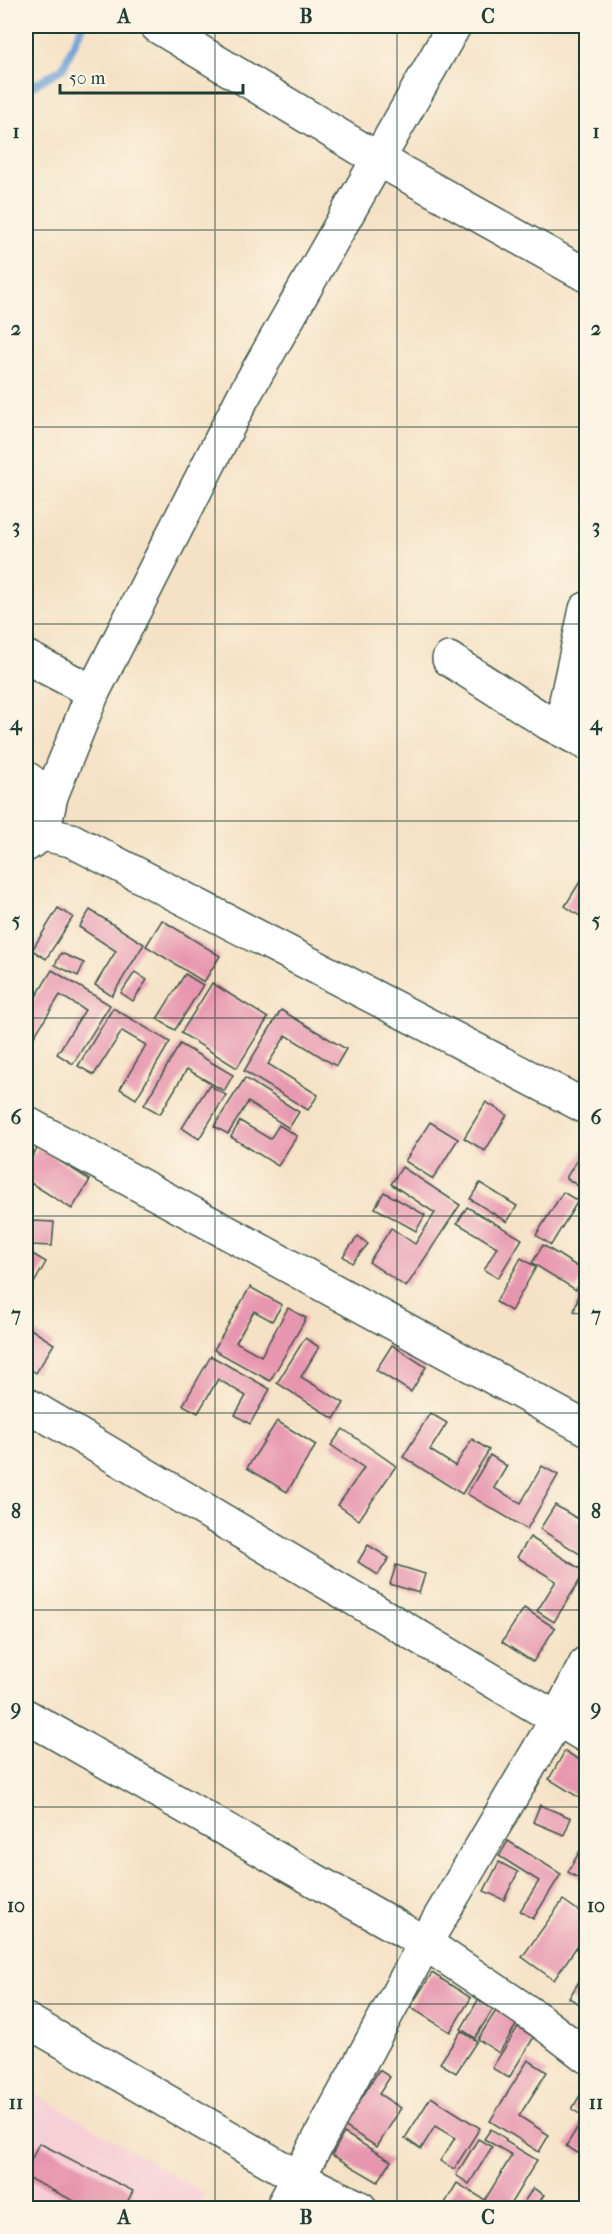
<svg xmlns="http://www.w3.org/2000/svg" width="612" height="2234" font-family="'IM FELL French Canon',serif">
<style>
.built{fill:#f6cfd7}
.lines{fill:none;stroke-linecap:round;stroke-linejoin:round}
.stream{stroke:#699dd5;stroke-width:8}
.building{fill:#e796af}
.minor-casing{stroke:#3f564a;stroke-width:36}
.minor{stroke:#fff;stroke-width:33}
.grid{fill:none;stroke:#1f3d34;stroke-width:1.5;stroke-opacity:0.55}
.neatline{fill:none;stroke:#1f3d34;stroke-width:2}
.grid-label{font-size:20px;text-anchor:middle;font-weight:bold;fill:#1f3d34}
</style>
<rect width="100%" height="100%" fill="#fcf5e5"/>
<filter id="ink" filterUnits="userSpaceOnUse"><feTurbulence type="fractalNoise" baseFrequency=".0167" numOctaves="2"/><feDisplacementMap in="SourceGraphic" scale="12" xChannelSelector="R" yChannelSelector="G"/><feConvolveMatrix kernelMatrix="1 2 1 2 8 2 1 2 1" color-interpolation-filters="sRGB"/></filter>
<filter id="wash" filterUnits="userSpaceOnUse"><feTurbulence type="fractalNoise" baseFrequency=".008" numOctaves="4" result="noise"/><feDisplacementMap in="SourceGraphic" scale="24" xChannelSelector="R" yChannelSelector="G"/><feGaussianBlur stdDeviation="1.35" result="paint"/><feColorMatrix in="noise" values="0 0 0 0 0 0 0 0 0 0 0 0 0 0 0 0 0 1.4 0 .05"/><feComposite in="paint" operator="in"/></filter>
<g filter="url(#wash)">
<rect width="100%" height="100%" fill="#f5e2c6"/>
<path class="built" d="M26 2088 204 2193 195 2208H26Z"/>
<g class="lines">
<path class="stream" d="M26 90 63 68 82 26"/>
</g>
<g id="blocks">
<g class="building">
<path d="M586 872V920L565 906Z"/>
<path d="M58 908 73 917 46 959 32 950Z"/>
<path d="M90 910 144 944 112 996 95 985 116 951 79 927Z"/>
<path d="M162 920 220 956 204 982 146 946Z"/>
<path d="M61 953 84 963 78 976 55 965Z"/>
<path d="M52 970 110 1005 73 1064 57 1054 85 1010 60 995 32 1040 26 1036V1013Z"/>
<path d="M135 972 147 980 133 1001 121 993Z"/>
<path d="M185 974 203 985 175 1030 157 1019Z"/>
<path d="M212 983 268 1018 237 1068 181 1033Z"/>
<path d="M113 1008 170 1042 136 1099 120 1089 146 1045 122 1031 94 1075 78 1066Z"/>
<path d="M281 1010 346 1049 336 1066 286 1035 268 1064 318 1095 308 1110 244 1071Z"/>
<path d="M180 1044 233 1075 224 1091 187 1069 160 1114 144 1105Z"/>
<path d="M245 1078 299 1112 289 1128 248 1102 228 1134 214 1126Z"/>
<path d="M209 1085 226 1095 199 1139 182 1128Z"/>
<path d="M486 1102 507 1115 485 1151 464 1138Z"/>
<path d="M240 1121 270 1139 279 1125 297 1136 278 1166 231 1137Z"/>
<path d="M430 1122 458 1139 433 1179 405 1161Z"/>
<path d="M586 1145V1191L566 1178Z"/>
<path d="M38 1147 90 1180 72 1209 26 1180V1167Z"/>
<path d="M402 1167 460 1205 406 1287 369 1262 391 1228 415 1244 435 1213 391 1184Z"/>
<path d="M480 1183 517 1206 507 1222 470 1199Z"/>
<path d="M384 1192 425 1215 416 1231 375 1208Z"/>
<path d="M563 1192 578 1201 551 1245 536 1235Z"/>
<path d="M467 1207 522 1239 498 1278 484 1270 497 1247 457 1223Z"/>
<path d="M33 1221 54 1222 52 1246 31 1245Z"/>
<path d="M358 1236 368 1244 352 1263 343 1256Z"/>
<path d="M543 1245 586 1272 576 1290 532 1263Z"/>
<path d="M26 1250 46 1262 26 1297Z"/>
<path d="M521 1258 536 1267 511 1311 496 1302Z"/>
<path d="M250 1287 282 1305 272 1321 254 1311 236 1342 261 1356 288 1308 306 1318 270 1381 214 1350Z"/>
<path d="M579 1295 586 1297V1315L574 1311Z"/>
<path d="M26 1326 54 1344 36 1373 26 1366Z"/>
<path d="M305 1338 319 1347 301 1377 344 1403 334 1419 277 1383Z"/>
<path d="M392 1345 426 1367 411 1392 376 1370Z"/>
<path d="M211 1356 270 1389 250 1424 235 1415 246 1396 218 1379 198 1413 183 1405Z"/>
<path d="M430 1413 447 1423 430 1450 455 1466 472 1439 489 1450 462 1494 403 1457Z"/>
<path d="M277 1421 316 1445 287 1492 247 1468Z"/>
<path d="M343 1429 396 1466 359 1520 338 1505 364 1468 331 1445Z"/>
<path d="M490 1455 507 1466 494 1488 521 1503 542 1466 558 1475 527 1529 467 1494Z"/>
<path d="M555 1505 586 1524V1558L540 1529Z"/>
<path d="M530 1537 585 1572 554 1622 537 1611 556 1581 517 1557Z"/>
<path d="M368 1545 389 1558 378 1575 358 1562Z"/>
<path d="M396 1565 425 1574 419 1593 390 1584Z"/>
<path d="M524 1608 555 1628 533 1662 502 1642Z"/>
<path d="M565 1751 586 1764V1802L549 1779Z"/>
<path d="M540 1805 571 1818 564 1835 533 1822Z"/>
<path d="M586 1840V1883L568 1872Z"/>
<path d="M508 1841 561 1874 533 1919 520 1911 539 1881 499 1856Z"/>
<path d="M499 1862 518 1872 504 1900 484 1891Z"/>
<path d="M563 1900 586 1916V1933L554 1980 522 1957Z"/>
<path d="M586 1970V2008L569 1998Z"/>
<path d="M432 1973 471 1998 450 2032 410 2007Z"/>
<path d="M478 2000 493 2009 475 2038 461 2029Z"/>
<path d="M497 2009 518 2022 499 2053 478 2039Z"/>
<path d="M518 2027 534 2037 509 2078 492 2068Z"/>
<path d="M461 2031 477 2041 456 2073 440 2063Z"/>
<path d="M528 2060 547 2072 519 2116 549 2135 539 2152 490 2121Z"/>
<path d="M379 2070 390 2077 379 2094 401 2108 377 2147 344 2126Z"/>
<path d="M586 2085V2147L581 2155 566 2146 584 2117 572 2109Z"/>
<path d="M431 2097 480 2128 454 2169 440 2161 455 2138 435 2126 421 2149 405 2138Z"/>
<path d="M491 2129 506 2139 505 2141 537 2160 508 2208H442L457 2183 485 2200 512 2155 484 2139Z"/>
<path d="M344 2133 391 2161 378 2182 332 2155Z"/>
<path d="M478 2139 492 2147 469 2184 456 2175Z"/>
<path d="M39 2143 133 2191 124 2208H88L26 2177V2171Z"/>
<path d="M533 2188 544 2195 535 2208H520Z"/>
</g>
</g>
</g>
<g filter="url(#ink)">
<use href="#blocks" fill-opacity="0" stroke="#3f564a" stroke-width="1.5"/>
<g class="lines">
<defs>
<g id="minor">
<path d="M157 26 378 159 586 275"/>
<path d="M26 657 93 692"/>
<path d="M449 659 550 724 586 743"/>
<path d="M568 733 566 701 586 609"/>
<path d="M26 778 51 796"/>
<path d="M43 834 51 796 93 692 167 546 243 397 454 26"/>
<path d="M26 845 43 834 71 840 586 1107"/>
<path d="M26 1123 586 1428"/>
<path d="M26 1404 586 1736"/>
<path d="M26 1716 425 1943 538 2019 586 2056"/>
<path d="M26 2020 299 2178 360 2208"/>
<path d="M282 2208 425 1943 557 1719 586 1663"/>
</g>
</defs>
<use href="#minor" class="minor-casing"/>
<use href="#minor" class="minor"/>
</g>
</g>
<path class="grid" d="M215 26V2208M397 26V2208M26 230H586M26 427H586M26 624H586M26 821H586M26 1018H586M26 1216H586M26 1413H586M26 1610H586M26 1807H586M26 2004H586"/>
<rect width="612" height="2234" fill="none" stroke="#fcf5e5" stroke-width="66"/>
<path d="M60 84v9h183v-9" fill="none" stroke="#1f3d34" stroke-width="3"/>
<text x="69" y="84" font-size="18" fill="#1f3d34" stroke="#fcf5e5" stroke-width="4.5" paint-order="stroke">50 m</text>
<rect x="33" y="33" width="546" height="2168" class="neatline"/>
<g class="grid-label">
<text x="124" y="23">A</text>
<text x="306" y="23">B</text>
<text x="488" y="23">C</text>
<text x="16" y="138">1</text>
<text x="596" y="138">1</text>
<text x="16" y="335">2</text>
<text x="596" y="335">2</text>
<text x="16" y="533">3</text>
<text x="596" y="533">3</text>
<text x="16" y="730">4</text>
<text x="596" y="730">4</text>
<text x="16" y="927">5</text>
<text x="596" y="927">5</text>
<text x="16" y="1124">6</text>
<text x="596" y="1124">6</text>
<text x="16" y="1321">7</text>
<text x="596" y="1321">7</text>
<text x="16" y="1518">8</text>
<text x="596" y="1518">8</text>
<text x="16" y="1715">9</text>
<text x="596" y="1715">9</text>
<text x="16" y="1912">10</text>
<text x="596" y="1912">10</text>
<text x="16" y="2109">11</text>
<text x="596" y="2109">11</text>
<text x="124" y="2224">A</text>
<text x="306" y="2224">B</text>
<text x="488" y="2224">C</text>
</g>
</svg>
